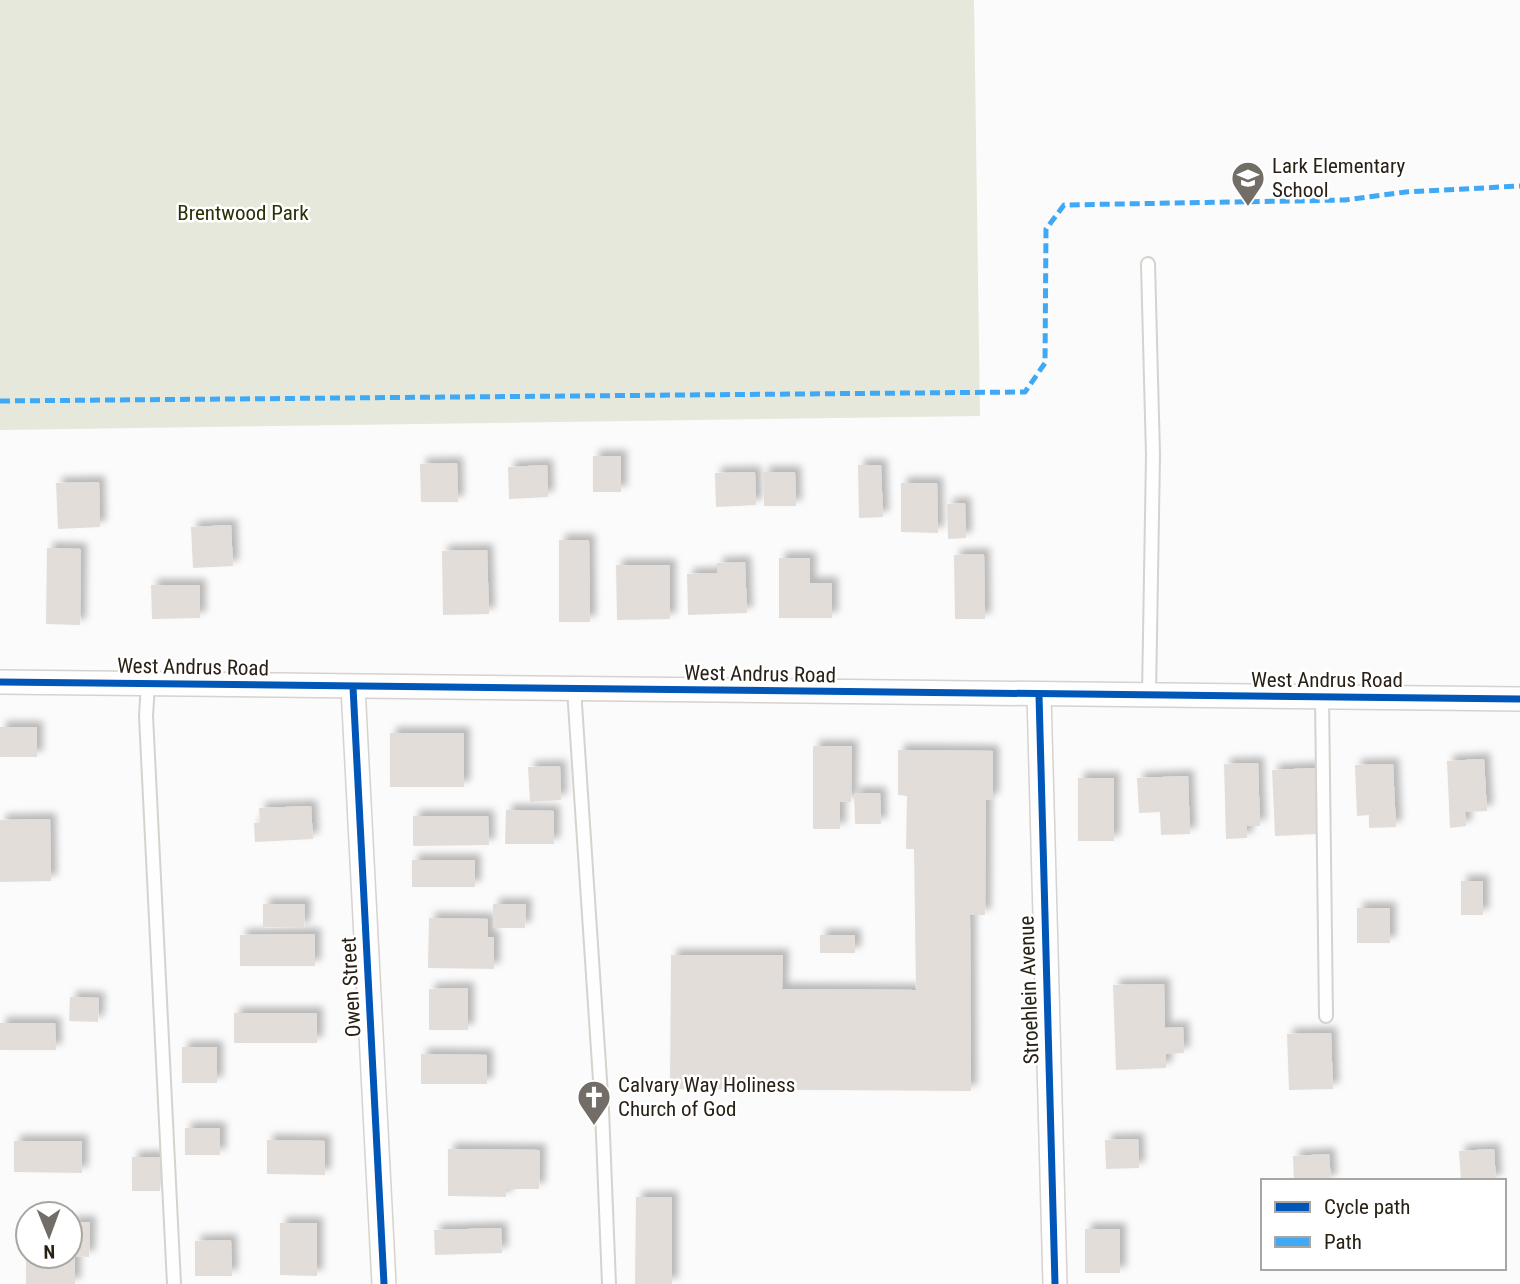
<svg xmlns="http://www.w3.org/2000/svg" width="1520" height="1284" font-family="'Roboto Condensed',sans-serif">
<style>
.green{fill:#e5e8da}
.building{fill:#e3ddd9;filter:url(#shadow)}
.lines{fill:none;stroke-linecap:round;stroke-linejoin:round}
.lane-casing{stroke:#d6d2cd;stroke-width:16}
.street-casing{stroke:#d6d2cd;stroke-width:26}
.lane{stroke:#fefefe;stroke-width:12}
.street{stroke:#fefefe;stroke-width:23}
.quiet{stroke:#3fa9f5;stroke-width:5;stroke-dasharray:10 5;stroke-linecap:butt}
.cycleway-casing{stroke:#fff;stroke-width:11}
.cycleway{stroke:#0057b8;stroke-width:7}
.labels{text-anchor:middle;dominant-baseline:central;stroke-width:5;stroke-linejoin:round;paint-order:stroke}
.poi-label{font-size:21px;fill:#292016;stroke:#fff;text-anchor:start}
.park-label{font-size:21px;fill:#2b3105;stroke:#fff}
.street-label{font-size:21px;fill:#292016;stroke:#fff}
</style>
<defs>
<filter id="shadow"><feDropShadow dx="6" dy="-6" stdDeviation="3.5" flood-color="#0004"/></filter>
</defs>
<rect width="100%" height="100%" fill="#fbfbfb"/>
<path class="green" d="M0 0H974L980 416 0 430Z"/>
<g class="building">
<rect x="593" y="456" width="28" height="36"/>
<path d="M457 463 458 502H421L420 464Z"/>
<path d="M547 465 548 497 509 499 508 467Z"/>
<path d="M858 465H881L883 517 859 518Z"/>
<path d="M755 472 756 505 716 507 715 473Z"/>
<path d="M763 472H795L796 506H764Z"/>
<path d="M99 482 100 527 58 529 56 483Z"/>
<path d="M901 483H937L938 533 901 532Z"/>
<path d="M965 503 966 538 948 539 947 504Z"/>
<path d="M231 525 233 566 193 568 191 527Z"/>
<path d="M559 540H589L590 622H559Z"/>
<path d="M47 548 81 549 80 625 46 624Z"/>
<path d="M487 550 489 614 443 615 442 551Z"/>
<path d="M984 554 985 619H955L954 555Z"/>
<path d="M779 558H810V583H832V618H779Z"/>
<path d="M745 562 747 613 688 615 687 574 717 573V563Z"/>
<path d="M616 565H670V619L617 620Z"/>
<path d="M151 585H200V618L152 619Z"/>
<rect x="0" y="727" width="37" height="30"/>
<rect x="390" y="733" width="74" height="54"/>
<path d="M813 746H852L851 802H840V829H813Z"/>
<path d="M898 750 993 751V799L986 800 985 915H970L971 1091 670 1089 671 955H783L782 989 916 990 914 849H906L907 796 898 795Z"/>
<path d="M1484 759 1487 811 1465 812 1466 826 1450 828 1447 761Z"/>
<path d="M1258 763 1260 826H1247V838L1226 839 1224 764Z"/>
<path d="M1393 764 1396 827 1369 828V815L1357 816 1355 765Z"/>
<path d="M560 766 561 800 530 802 528 767Z"/>
<path d="M1315 768 1318 834 1275 836 1272 770Z"/>
<path d="M1188 776 1190 834 1161 835 1160 812 1139 813 1137 778Z"/>
<rect x="1078" y="778" width="36" height="63"/>
<path d="M854 793H880L881 824H855Z"/>
<path d="M311 806 313 839 255 842 254 823H260L259 808Z"/>
<path d="M506 810 554 811V844H505Z"/>
<path d="M413 816H488L489 845 413 846Z"/>
<path d="M50 819 51 881 0 882V820Z"/>
<rect x="412" y="860" width="63" height="27"/>
<rect x="1461" y="881" width="22" height="34"/>
<path d="M263 904H305L304 928 263 927Z"/>
<path d="M493 904H526L525 928H493Z"/>
<rect x="1357" y="908" width="33" height="35"/>
<path d="M429 918 488 919V937H494V969L428 968Z"/>
<path d="M315 934V966H240V935Z"/>
<rect x="820" y="935" width="35" height="18"/>
<path d="M1164 984 1165 1028 1183 1027 1184 1053 1166 1054V1068L1116 1070 1113 985Z"/>
<path d="M468 988V1030H429V989Z"/>
<path d="M70 997 99 998 98 1022 69 1021Z"/>
<rect x="234" y="1013" width="83" height="30"/>
<path d="M0 1023H55L56 1050H0Z"/>
<path d="M1331 1033 1333 1089 1289 1090 1287 1034Z"/>
<rect x="182" y="1047" width="35" height="36"/>
<path d="M421 1054 487 1055V1084H421Z"/>
<rect x="185" y="1128" width="35" height="27"/>
<path d="M1138 1139 1139 1168 1106 1169 1105 1140Z"/>
<path d="M267 1140 325 1141V1175L267 1174Z"/>
<path d="M14 1141H82V1173L14 1172Z"/>
<path d="M448 1149 540 1150 539 1189H506V1197L448 1196Z"/>
<path d="M1494 1149 1496 1181H1461L1459 1151Z"/>
<path d="M1329 1154 1331 1181H1294L1293 1156Z"/>
<path d="M132 1157H161L160 1191H132Z"/>
<path d="M636 1197H672V1284H635Z"/>
<path d="M70 1222H90L89 1257 75 1256V1284H26V1256H70Z"/>
<path d="M280 1223H317V1276L280 1275Z"/>
<path d="M501 1228 502 1253 435 1255 434 1230Z"/>
<rect x="1085" y="1229" width="35" height="44"/>
<path d="M231 1240 232 1276H195V1241Z"/>
</g>
<g class="lines">
<defs>
<g id="lane">
<path d="M1148 264 1153 455 1149 696"/>
<path d="M148 684 146 716 174 1284"/>
<path d="M574 689 602 1110 609 1284"/>
<path d="M1322 697 1326 1016"/>
</g>
<g id="street">
<path d="M0 682 1520 699"/>
<path d="M353 687 384 1284"/>
<path d="M1039 695 1055 1284"/>
</g>
</defs>
<use href="#lane" class="lane-casing"/>
<use href="#street" class="street-casing"/>
<use href="#lane" class="lane"/>
<use href="#street" class="street"/>
<path class="quiet" d="M0 401 1025 392 1045 363 1046 229 1064 205 1345 200 1406 192 1520 186"/>
<defs>
<g id="cycleway">
<path d="M0 682 1520 699"/>
<path d="M353 687 384 1284"/>
<path d="M1039 695 1055 1284"/>
</g>
</defs>
<use href="#cycleway" class="cycleway-casing"/>
<use href="#cycleway" class="cycleway"/>
</g>
<defs>
<symbol id="school-pin" viewBox="-11 -11 22 30"><path d="M0 17L-7.5 6A9.5 9.5 0 1 1 7.5 6Z" fill="#726d66" stroke="#fff"/><path d="M0-5L7-2L0 1L-7-2ZM-4 1L0 2.5L4 1V4Q0 6-4 4Z" fill="#fff"/></symbol>
<symbol id="church-pin" viewBox="-11 -11 22 30"><path d="M0 17L-7.5 6A9.5 9.5 0 1 1 7.5 6Z" fill="#726d66" stroke="#fff"/><path d="M-1.2-6h2.4v3.5h3.3v2.4h-3.3V6h-2.4V-.1h-3.3v-2.4h3.3Z" fill="#fff"/></symbol>
</defs>
<g fill-rule="evenodd">
<use href="#school-pin" x="1229" y="159" width="38" height="52"/>
<use href="#church-pin" x="575" y="1078" width="38" height="52"/>
</g>
<g class="labels">
<g class="poi-label">
<text x="1272" y="166">Lark Elementary<tspan x="1272" dy="24">School</tspan></text>
<text x="618" y="1085">Calvary Way Holiness<tspan x="618" dy="24">Church of God</tspan></text>
</g>
<g class="park-label">
<text x="243" y="213">Brentwood Park</text>
</g>
<g class="street-label">
<text transform="translate(193 667) rotate(1)">West Andrus Road</text>
<text transform="translate(760 674) rotate(1)">West Andrus Road</text>
<text x="1327" y="680">West Andrus Road</text>
<text transform="translate(351 987) rotate(-93)">Owen Street</text>
<text transform="translate(1029 990) rotate(-92)">Stroehlein Avenue</text>
</g>
</g>
<rect x="1261" y="1179" width="245" height="91" fill="#ffffff" stroke="#a9a6a2" stroke-width="2"/>
<rect x="1275" y="1202" width="35" height="10" fill="#0057b8" stroke="#a9a6a2" stroke-width="2"/>
<text x="1324" y="1214" font-size="21" fill="#292016">Cycle path</text>
<rect x="1275" y="1237" width="35" height="10" fill="#3fa9f5" stroke="#a9a6a2" stroke-width="2"/>
<text x="1324" y="1249" font-size="21" fill="#292016">Path</text>
<g transform="translate(49 1235) rotate(179)"><circle r="33" fill="#ffffff" stroke="#a9a6a2" stroke-width="2"/>
<path d="M0-5L12 26L0 18L-12 26Z" fill="#726d66"/>
<text y="-10" font-size="19" font-weight="bold" text-anchor="middle" fill="#292016">N</text>
</g>
</svg>
